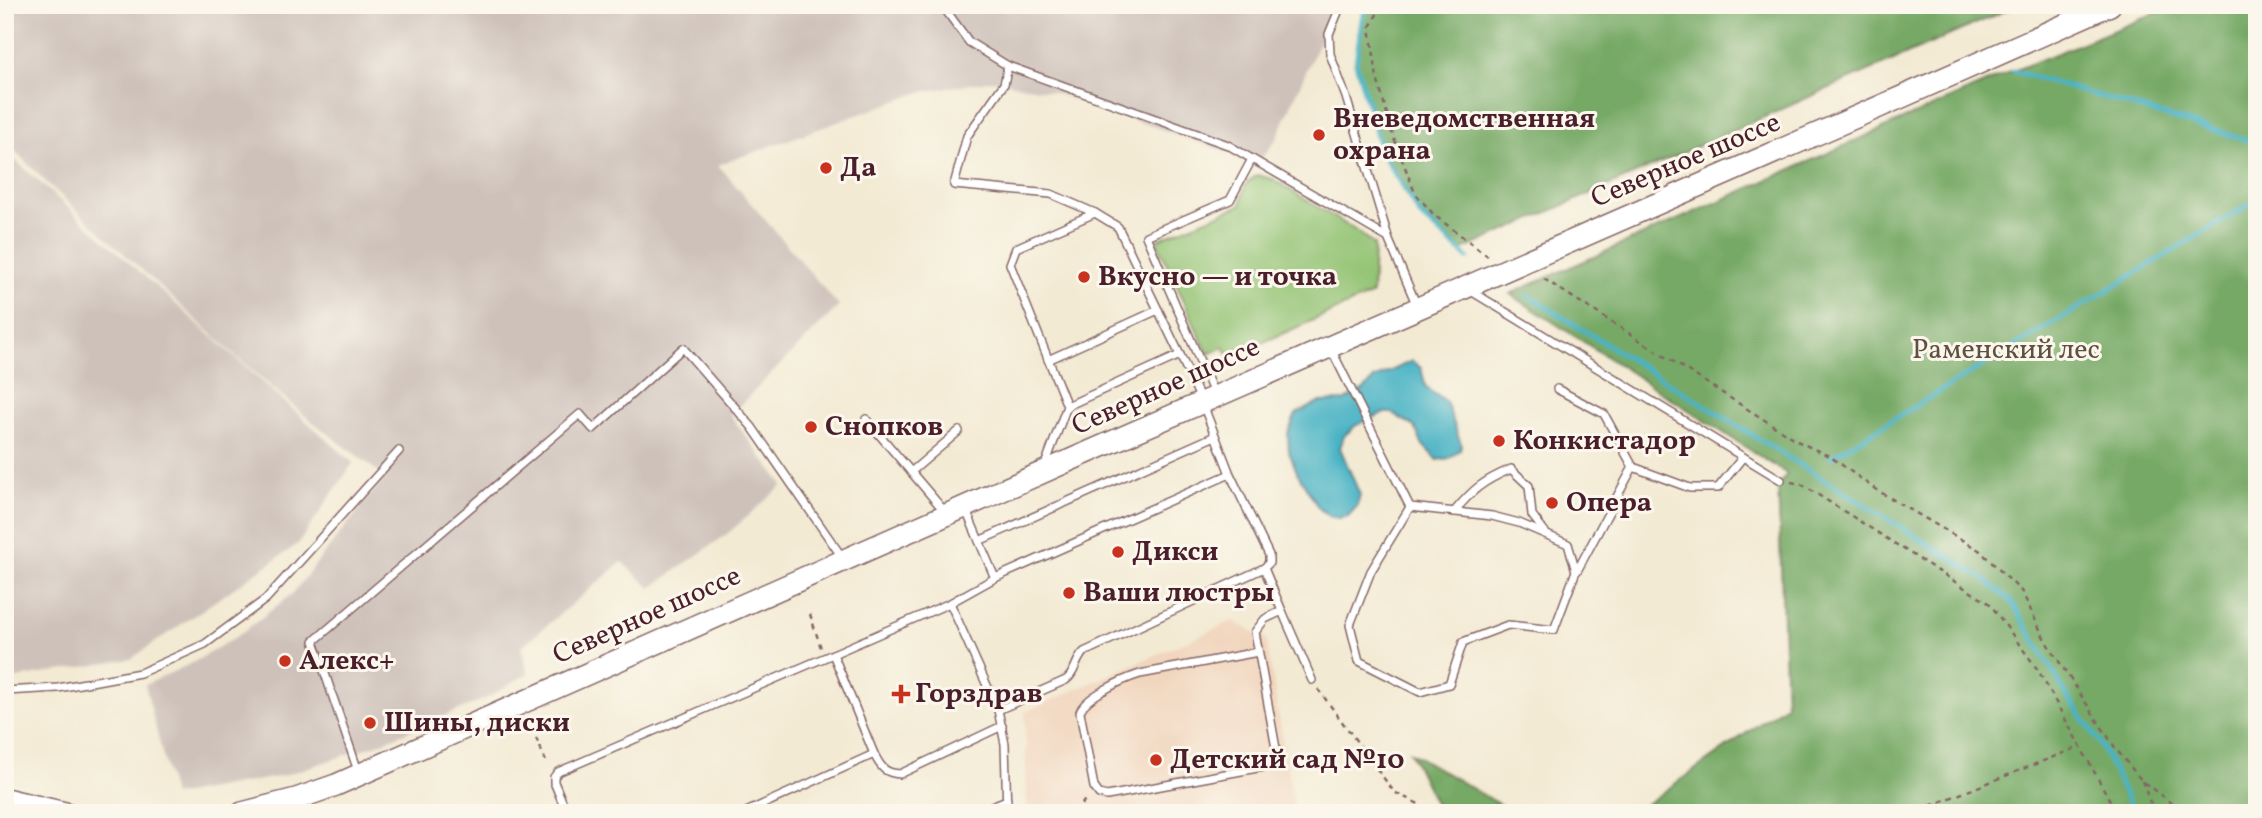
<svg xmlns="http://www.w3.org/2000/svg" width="2262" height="818" font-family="Vollkorn,serif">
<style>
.built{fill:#f1d5bd}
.industrial{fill:#cec1ba}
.green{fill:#93c373;stroke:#6e714f;stroke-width:2}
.forest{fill:#76a965;stroke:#606448;stroke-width:2}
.water{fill:#48b3c5;stroke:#496978;stroke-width:2}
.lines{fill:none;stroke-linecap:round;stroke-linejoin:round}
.stream{stroke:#48b3c5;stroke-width:5}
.service-casing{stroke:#856666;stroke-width:10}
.primary-casing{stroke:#856666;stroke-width:24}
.path{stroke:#856666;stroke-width:2.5;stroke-dasharray:5 5;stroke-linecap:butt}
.service{stroke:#fff;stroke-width:7}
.primary{stroke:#fff;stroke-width:21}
.poi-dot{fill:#c8321e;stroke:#fbf7ec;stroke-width:2.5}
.labels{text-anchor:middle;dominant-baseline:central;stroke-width:6;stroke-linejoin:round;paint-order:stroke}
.poi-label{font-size:28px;font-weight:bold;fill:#4a1f2b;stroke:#fbf7ec;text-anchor:start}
.street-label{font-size:28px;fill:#4a1f2b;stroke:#fbf7ec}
.park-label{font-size:28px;fill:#605041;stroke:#fbf7ec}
</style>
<rect width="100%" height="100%" fill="#fbf7ec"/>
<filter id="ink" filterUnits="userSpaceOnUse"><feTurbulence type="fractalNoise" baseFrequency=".0143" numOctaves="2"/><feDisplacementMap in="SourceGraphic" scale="14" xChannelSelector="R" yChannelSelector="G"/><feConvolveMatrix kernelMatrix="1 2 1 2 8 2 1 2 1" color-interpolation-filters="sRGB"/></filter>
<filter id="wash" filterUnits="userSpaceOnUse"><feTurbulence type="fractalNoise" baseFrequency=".00686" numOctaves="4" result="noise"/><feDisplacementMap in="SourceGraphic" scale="28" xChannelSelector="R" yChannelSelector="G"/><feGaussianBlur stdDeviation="1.57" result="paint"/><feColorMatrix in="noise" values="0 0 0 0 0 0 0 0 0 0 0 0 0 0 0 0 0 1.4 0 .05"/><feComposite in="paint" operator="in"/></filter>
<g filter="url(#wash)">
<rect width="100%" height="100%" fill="#f3ead3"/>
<path class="built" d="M1233 621 1266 638 1294 807 1282 813H1027L1025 712Z"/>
<g class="industrial">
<path d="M5 5H1335L1277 138 1255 167 1233 154 1052 92 994 80 921 92 718 165 839 306 730 415 783 485 727 534 651 588 622 562 521 647 528 673 487 698 376 745 282 776 173 796 145 685 194 662 242 633 293 593 385 477 309 419 239 359 46 182 5 141Z"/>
<path d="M5 151 353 463 298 544 131 659 5 680Z"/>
</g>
<path class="green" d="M1257 175 1272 179 1358 232 1374 245 1372 294 1230 357 1224 347 1208 354 1156 240 1241 205 1245 185Z"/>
<g class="forest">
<path d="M1368 5H2018L1460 251 1420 215 1382 153 1356 63 1362 19Z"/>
<path d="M2176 5H2257V813H1634L1786 705 1778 486 1787 474 1510 294 2013 71Z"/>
<path d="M1410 752 1514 813H1440Z"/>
</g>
<path class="water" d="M1412 361 1421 368 1426 388 1446 402 1461 444 1460 450 1449 458 1437 460 1422 444 1415 427 1392 413H1383L1356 425 1344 436 1340 448 1360 495 1357 506 1348 516 1339 518 1329 516 1319 508 1298 474 1289 452 1288 433 1296 414 1319 402 1344 401 1364 390 1374 379Z"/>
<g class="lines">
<g class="stream">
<path d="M1368 5 1362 19 1356 63 1382 153 1420 215 1468 258"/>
<path d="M2013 71 2257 143"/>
<path d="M1527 295 1981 577 2011 601 2068 697 2099 741 2134 813"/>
<path d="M1831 457 2257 200"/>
</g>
</g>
</g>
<g filter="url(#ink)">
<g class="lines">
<defs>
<g id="service">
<path d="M942 5 969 42 1008 66 1228 145 1388 238 1417 306"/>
<path d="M1341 5 1329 34 1330 54 1346 97 1388 237"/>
<path d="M1008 66 1004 84 967 136 954 185 1051 194 1095 213"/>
<path d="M1471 291 1781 480"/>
<path d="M1331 349 1410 507 1371 571 1350 625 1359 661 1420 692 1449 684 1463 642 1508 625 1554 630 1576 571 1568 544 1519 523 1492 516 1410 507"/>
<path d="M1048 360 1158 310"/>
<path d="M1557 389 1604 414 1633 467"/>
<path d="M1215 396 1146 236 1230 200 1252 159"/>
<path d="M1067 406 1180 355"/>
<path d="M866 419 946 513"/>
<path d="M1045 465 1067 406 1010 264 1016 248 1095 213 1118 227 1180 355 1202 402 1230 474 1269 555V563L1264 568 1084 652C1075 660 1076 673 1066 680L998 710 950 603 995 578 1230 474"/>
<path d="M911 472 959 431"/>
<path d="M965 508 995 578"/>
<path d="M1454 512C1473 489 1483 481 1511 469L1529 486 1532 515 1545 532"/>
<path d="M979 541 1215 436"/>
<path d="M1577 571 1633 467 1690 488H1718L1743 457"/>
<path d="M950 603 833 654 874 754C881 768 885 773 900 774L1002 726"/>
<path d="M1282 611 1312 680"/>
<path d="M1258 652 1140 674C1124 679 1084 697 1080 712L1094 787 1099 794 1107 796 1268 766 1275 762 1277 754 1255 632 1265 619 1282 611 1264 568"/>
<path d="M5 691 58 688 140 673 205 644 266 599 399 451"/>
<path d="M998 710 1005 744 1007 813"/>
<path d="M358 771 314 641 580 414 593 429 683 348 752 427 842 557"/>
<path d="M567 813 554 782V777L558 772 833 654"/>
<path d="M744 813 874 754"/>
<path d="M974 813 1007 800"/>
</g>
<g id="primary">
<path d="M5 799 65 813"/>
<path d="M242 813 296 799 336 785C583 678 828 566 1075 458 1420 306 1766 158 2110 5"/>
</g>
</defs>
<use href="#service" class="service-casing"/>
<use href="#primary" class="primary-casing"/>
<g class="path">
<path d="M1382 5 1370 27 1377 78 1393 136 1415 193 1434 215 1488 256"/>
<path d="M1544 279 1799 442 1831 457 1875 489 1979 550 2022 592 2045 640 2116 749 2142 781 2184 813"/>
<path d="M1791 482 1801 484 1990 604 2038 670 2117 813"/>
<path d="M810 614 821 648"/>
<path d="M1318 689 1394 792 1437 813"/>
<path d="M536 738 547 764"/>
<path d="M2142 781 2154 813"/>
<path d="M1076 813 1086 798"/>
<path d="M1912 813 2081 746"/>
</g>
<use href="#service" class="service"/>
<use href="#primary" class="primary"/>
</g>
</g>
<g class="poi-dot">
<circle cx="1319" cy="135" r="7"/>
<circle cx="826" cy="168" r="7"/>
<circle cx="1084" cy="277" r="7"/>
<circle cx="811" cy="427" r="7"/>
<circle cx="1499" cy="441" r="7"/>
<circle cx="1552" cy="503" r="7"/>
<circle cx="1118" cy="552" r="7"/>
<circle cx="1069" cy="593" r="7"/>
<circle cx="285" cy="661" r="7"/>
<path d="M897.5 683.5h7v7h7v7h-7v7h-7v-7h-7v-7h7z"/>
<circle cx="370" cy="723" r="7"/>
<circle cx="1156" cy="760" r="7"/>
</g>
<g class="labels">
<g class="poi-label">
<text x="1333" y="119">Вневедомственная<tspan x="1333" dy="32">охрана</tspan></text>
<text x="840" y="168">Да</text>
<text x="1098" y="277">Вкусно — и точка</text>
<text x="825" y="427">Снопков</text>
<text x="1513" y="441">Конкистадор</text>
<text x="1566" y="503">Опера</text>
<text x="1132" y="552">Дикси</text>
<text x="1083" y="593">Ваши люстры</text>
<text x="299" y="661">Алекс+</text>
<text x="915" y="694">Горздрав</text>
<text x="384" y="723">Шины, диски</text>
<text x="1170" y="760">Детский сад №10</text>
</g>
<g class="street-label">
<text transform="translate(1686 161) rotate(-23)">Северное шоссе</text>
<text transform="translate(1166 387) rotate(-24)">Северное шоссе</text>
<text transform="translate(647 616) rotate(-24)">Северное шоссе</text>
</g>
<g class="park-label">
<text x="2006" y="350">Раменский лес</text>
</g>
</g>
<rect width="2262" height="818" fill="none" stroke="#fbf7ec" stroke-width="28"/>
</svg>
